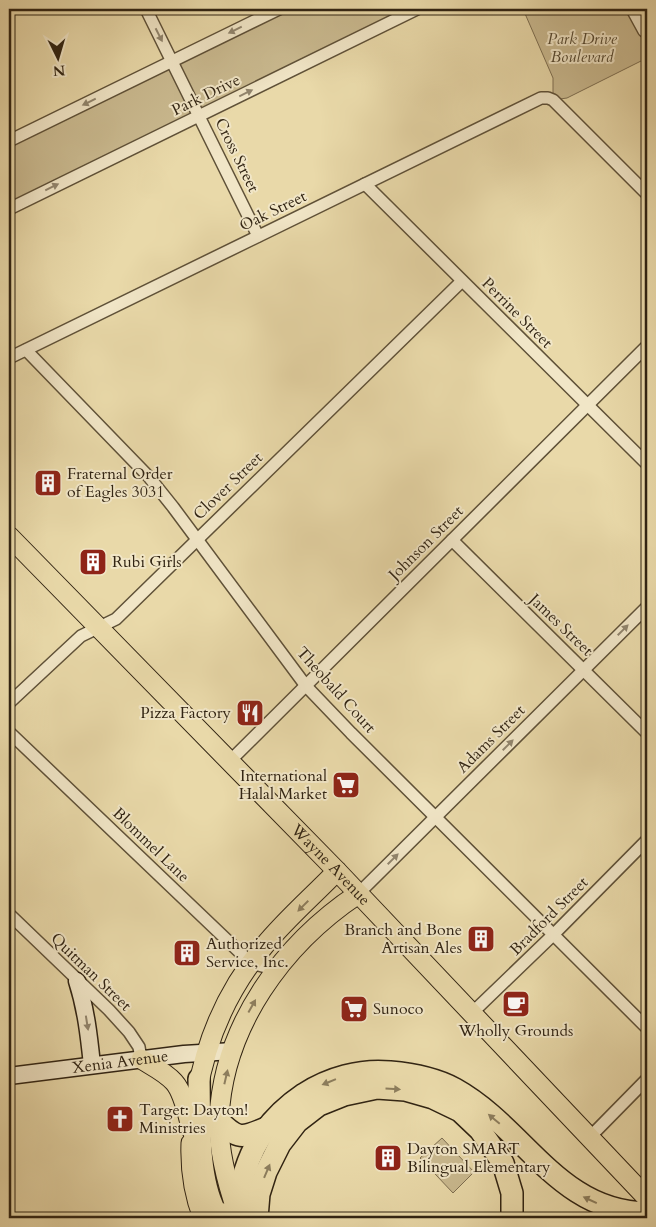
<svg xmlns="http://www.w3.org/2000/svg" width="656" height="1227" font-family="Cardo,serif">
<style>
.green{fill:#caba90;stroke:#7e6f52}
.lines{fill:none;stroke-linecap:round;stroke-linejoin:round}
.street-casing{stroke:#5f5138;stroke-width:14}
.secondary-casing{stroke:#312413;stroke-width:19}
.primary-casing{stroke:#312413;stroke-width:21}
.highway-casing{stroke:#312413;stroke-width:24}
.street{stroke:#f1e6c7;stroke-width:11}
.secondary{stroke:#f1e6c7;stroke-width:16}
.primary{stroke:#e9d9a9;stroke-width:19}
.highway{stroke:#e9d9a9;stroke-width:21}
.oneway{fill:#91856d}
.oneway2{fill:#8d7e5e}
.labels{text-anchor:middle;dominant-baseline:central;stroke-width:4;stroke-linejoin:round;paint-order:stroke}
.park-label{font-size:16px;font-style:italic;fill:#574a32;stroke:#f1e6c7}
.street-label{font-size:16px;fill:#312413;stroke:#f1e6c7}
.poi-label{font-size:16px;fill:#312413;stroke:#f1e6c7;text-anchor:start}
</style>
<rect width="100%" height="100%" fill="#e9d9a9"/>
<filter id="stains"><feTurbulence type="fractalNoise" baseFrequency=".004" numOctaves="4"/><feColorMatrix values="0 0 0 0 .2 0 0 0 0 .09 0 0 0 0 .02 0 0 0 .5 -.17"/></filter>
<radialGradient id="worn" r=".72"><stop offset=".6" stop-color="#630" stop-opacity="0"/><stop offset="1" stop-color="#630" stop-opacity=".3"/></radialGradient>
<g class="green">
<path d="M279 9H417L9 209V141Z"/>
<path d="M523 9H632L647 33V58L567 98 553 100V78Z"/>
<path d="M442 1138 474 1172 453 1193 420 1158Z"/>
</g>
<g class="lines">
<defs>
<g id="street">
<path d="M146 9 258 236"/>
<path d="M632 9 644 31 647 33"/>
<path d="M9 141 279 9"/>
<path d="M365 184 647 464"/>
<path d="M9 209 417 9"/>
<path d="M26 350 149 477 173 507 306 686 351 733 647 1028"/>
<path d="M9 358 541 98H548L553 100 647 194"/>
<path d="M452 540 647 733"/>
<path d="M9 703 81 636 116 619 462 281"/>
<path d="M9 732 251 963 277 970"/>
<path d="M229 762 647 346"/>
<path d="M358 894 647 607"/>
<path d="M9 914 109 1010 129 1032 139 1047 141 1059"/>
<path d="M472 1013 554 934 647 840"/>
<path d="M590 1137 647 1079"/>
</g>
<g id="secondary">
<path d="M77 981C86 1009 89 1036 92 1065"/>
<path id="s1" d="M9 1076 184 1054 233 1051"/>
</g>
<g id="primary">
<path id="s2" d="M9 536 337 871 647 1198"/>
<path d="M141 1059C152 1066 165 1072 174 1082 184 1093 188 1117 192 1131"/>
<path d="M197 1094C206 1039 229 988 264 946 286 919 313 896 337 871"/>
<path d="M191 1143C190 1169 194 1195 203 1218"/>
<path d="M237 1212C227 1183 218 1151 219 1119 223 1026 283 944 358 894"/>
</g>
<g id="highway">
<path d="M199 1079C200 1119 197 1176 215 1211L224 1215 249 1205"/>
<path d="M219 1121C238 1140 242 1138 266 1128"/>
<path d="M236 1218C241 1164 258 1125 304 1094 329 1078 360 1069 390 1072 413 1074 435 1078 455 1089 525 1128 558 1212 647 1213"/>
<path d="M257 1218 259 1194 266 1172 280 1144 297 1122 319 1105 344 1095 377 1088 405 1090 433 1098 460 1111 480 1130 503 1163 512 1193V1218"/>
</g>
</defs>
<use href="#street" class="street-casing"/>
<use href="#secondary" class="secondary-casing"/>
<use href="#primary" class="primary-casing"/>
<use href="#highway" class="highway-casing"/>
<use href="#street" class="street"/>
<use href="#secondary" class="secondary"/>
<use href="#primary" class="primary"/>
<use href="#highway" class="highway"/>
</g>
<defs><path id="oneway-solid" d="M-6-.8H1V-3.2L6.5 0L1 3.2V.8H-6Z" transform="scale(1.25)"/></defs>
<g class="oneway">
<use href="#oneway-solid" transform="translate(235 30) rotate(154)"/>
<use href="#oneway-solid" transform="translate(159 35) rotate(63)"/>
<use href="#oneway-solid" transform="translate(246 93) rotate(-26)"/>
<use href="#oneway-solid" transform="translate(89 102) rotate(154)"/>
<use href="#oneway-solid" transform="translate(52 187) rotate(-26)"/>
<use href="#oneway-solid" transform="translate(623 630) rotate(-45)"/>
<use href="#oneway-solid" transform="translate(508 745) rotate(-45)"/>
<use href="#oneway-solid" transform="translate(393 859) rotate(-45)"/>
<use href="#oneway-solid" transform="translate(87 1023) rotate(81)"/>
</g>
<g class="oneway2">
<use href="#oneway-solid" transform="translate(303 906) rotate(135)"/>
<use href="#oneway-solid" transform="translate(252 1006) rotate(-61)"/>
<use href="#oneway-solid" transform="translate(226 1077) rotate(-77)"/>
<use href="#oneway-solid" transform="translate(329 1082) rotate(158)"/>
<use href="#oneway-solid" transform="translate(393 1089) rotate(4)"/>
<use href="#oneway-solid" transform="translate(494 1119) rotate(-140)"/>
<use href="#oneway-solid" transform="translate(267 1171) rotate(-67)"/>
<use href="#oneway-solid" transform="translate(590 1200) rotate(-155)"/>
</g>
<defs>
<symbol id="building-square" viewBox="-11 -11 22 22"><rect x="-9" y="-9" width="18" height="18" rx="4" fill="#8f2418" stroke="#f1e6c7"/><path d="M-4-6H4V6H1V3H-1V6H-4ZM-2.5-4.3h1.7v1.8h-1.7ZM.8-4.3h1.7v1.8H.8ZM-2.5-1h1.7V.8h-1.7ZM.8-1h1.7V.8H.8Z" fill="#fff"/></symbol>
<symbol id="restaurant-square" viewBox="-11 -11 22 22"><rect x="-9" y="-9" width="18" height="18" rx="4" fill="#8f2418" stroke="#f1e6c7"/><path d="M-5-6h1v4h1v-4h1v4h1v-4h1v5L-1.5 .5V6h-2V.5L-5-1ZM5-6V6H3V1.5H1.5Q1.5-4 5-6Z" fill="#fff"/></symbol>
<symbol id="supermarket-square" viewBox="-11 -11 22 22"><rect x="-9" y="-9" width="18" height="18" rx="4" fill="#8f2418" stroke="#f1e6c7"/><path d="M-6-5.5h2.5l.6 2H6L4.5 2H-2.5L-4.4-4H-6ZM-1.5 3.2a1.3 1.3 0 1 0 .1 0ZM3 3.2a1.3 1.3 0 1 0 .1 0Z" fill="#fff"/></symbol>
<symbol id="cafe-square" viewBox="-11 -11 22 22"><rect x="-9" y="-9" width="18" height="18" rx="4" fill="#8f2418" stroke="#f1e6c7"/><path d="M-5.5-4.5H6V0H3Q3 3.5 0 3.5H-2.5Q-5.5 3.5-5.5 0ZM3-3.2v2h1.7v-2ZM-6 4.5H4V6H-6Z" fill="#fff"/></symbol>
<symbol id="church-square" viewBox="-11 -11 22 22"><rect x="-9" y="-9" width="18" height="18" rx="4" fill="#8f2418" stroke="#f1e6c7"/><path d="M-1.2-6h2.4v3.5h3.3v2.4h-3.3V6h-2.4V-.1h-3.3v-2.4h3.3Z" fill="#fff"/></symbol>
</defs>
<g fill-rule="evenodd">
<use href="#building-square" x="32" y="467" width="32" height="32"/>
<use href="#building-square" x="77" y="546" width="32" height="32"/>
<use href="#restaurant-square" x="234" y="697" width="32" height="32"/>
<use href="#supermarket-square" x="330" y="769" width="32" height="32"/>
<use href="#building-square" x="465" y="923" width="32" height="32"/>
<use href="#building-square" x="171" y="937" width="32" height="32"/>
<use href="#cafe-square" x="500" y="988" width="32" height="32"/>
<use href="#supermarket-square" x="338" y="993" width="32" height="32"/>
<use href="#church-square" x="104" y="1103" width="32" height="32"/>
<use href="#building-square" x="372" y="1142" width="32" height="32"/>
</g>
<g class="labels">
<g class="park-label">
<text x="582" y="39">Park Drive<tspan x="582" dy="18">Boulevard</tspan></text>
</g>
<g class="street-label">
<text transform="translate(206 95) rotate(-26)">Park Drive</text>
<text transform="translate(237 155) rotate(64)">Cross Street</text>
<text transform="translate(273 211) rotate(-26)">Oak Street</text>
<text transform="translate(517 313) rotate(45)">Perrine Street</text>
<text transform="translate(228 486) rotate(-44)">Clover Street</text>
<text transform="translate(426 543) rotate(-45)">Johnson Street</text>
<text transform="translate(561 625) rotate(44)">James Street</text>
<text transform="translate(336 690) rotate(48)">Theobald Court</text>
<text transform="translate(491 739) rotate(-45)">Adams Street</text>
<text transform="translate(151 845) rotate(44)">Blommel Lane</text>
<text stroke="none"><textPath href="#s2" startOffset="460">Wayne Avenue</textPath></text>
<text transform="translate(549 916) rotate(-45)">Bradford Street</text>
<text transform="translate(91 972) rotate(44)">Quitman Street</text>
<text stroke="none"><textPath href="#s1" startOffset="112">Xenia Avenue</textPath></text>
</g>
<g class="poi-label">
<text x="67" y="474">Fraternal Order<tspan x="67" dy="18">of Eagles 3031</tspan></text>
<text x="112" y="562">Rubi Girls</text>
<text x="231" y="713" text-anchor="end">Pizza Factory</text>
<text x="327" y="776" text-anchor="end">International<tspan x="327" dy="18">Halal Market</tspan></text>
<text x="462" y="930" text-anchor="end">Branch and Bone<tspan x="462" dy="18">Artisan Ales</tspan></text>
<text x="206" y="944">Authorized<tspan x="206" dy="18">Service, Inc.</tspan></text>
<text x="373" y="1009">Sunoco</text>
<text x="516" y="1031" text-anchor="middle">Wholly Grounds</text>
<text x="139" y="1110">Target: Dayton!<tspan x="139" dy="18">Ministries</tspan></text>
<text x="407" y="1149">Dayton SMART<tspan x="407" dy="18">Bilingual Elementary</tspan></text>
</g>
</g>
<rect width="656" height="1227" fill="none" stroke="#e9d9a9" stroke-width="30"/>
<rect x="10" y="10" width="636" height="1207" fill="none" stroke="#312413" stroke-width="2.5"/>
<rect x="15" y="15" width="626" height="1197" fill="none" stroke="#312413"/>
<g transform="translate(58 58) rotate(175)" stroke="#f1e6c7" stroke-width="4" paint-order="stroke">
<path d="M0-4L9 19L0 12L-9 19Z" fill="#312413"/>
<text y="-8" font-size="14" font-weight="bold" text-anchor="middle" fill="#312413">N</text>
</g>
<rect width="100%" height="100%" filter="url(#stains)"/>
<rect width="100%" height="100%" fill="url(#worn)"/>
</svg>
